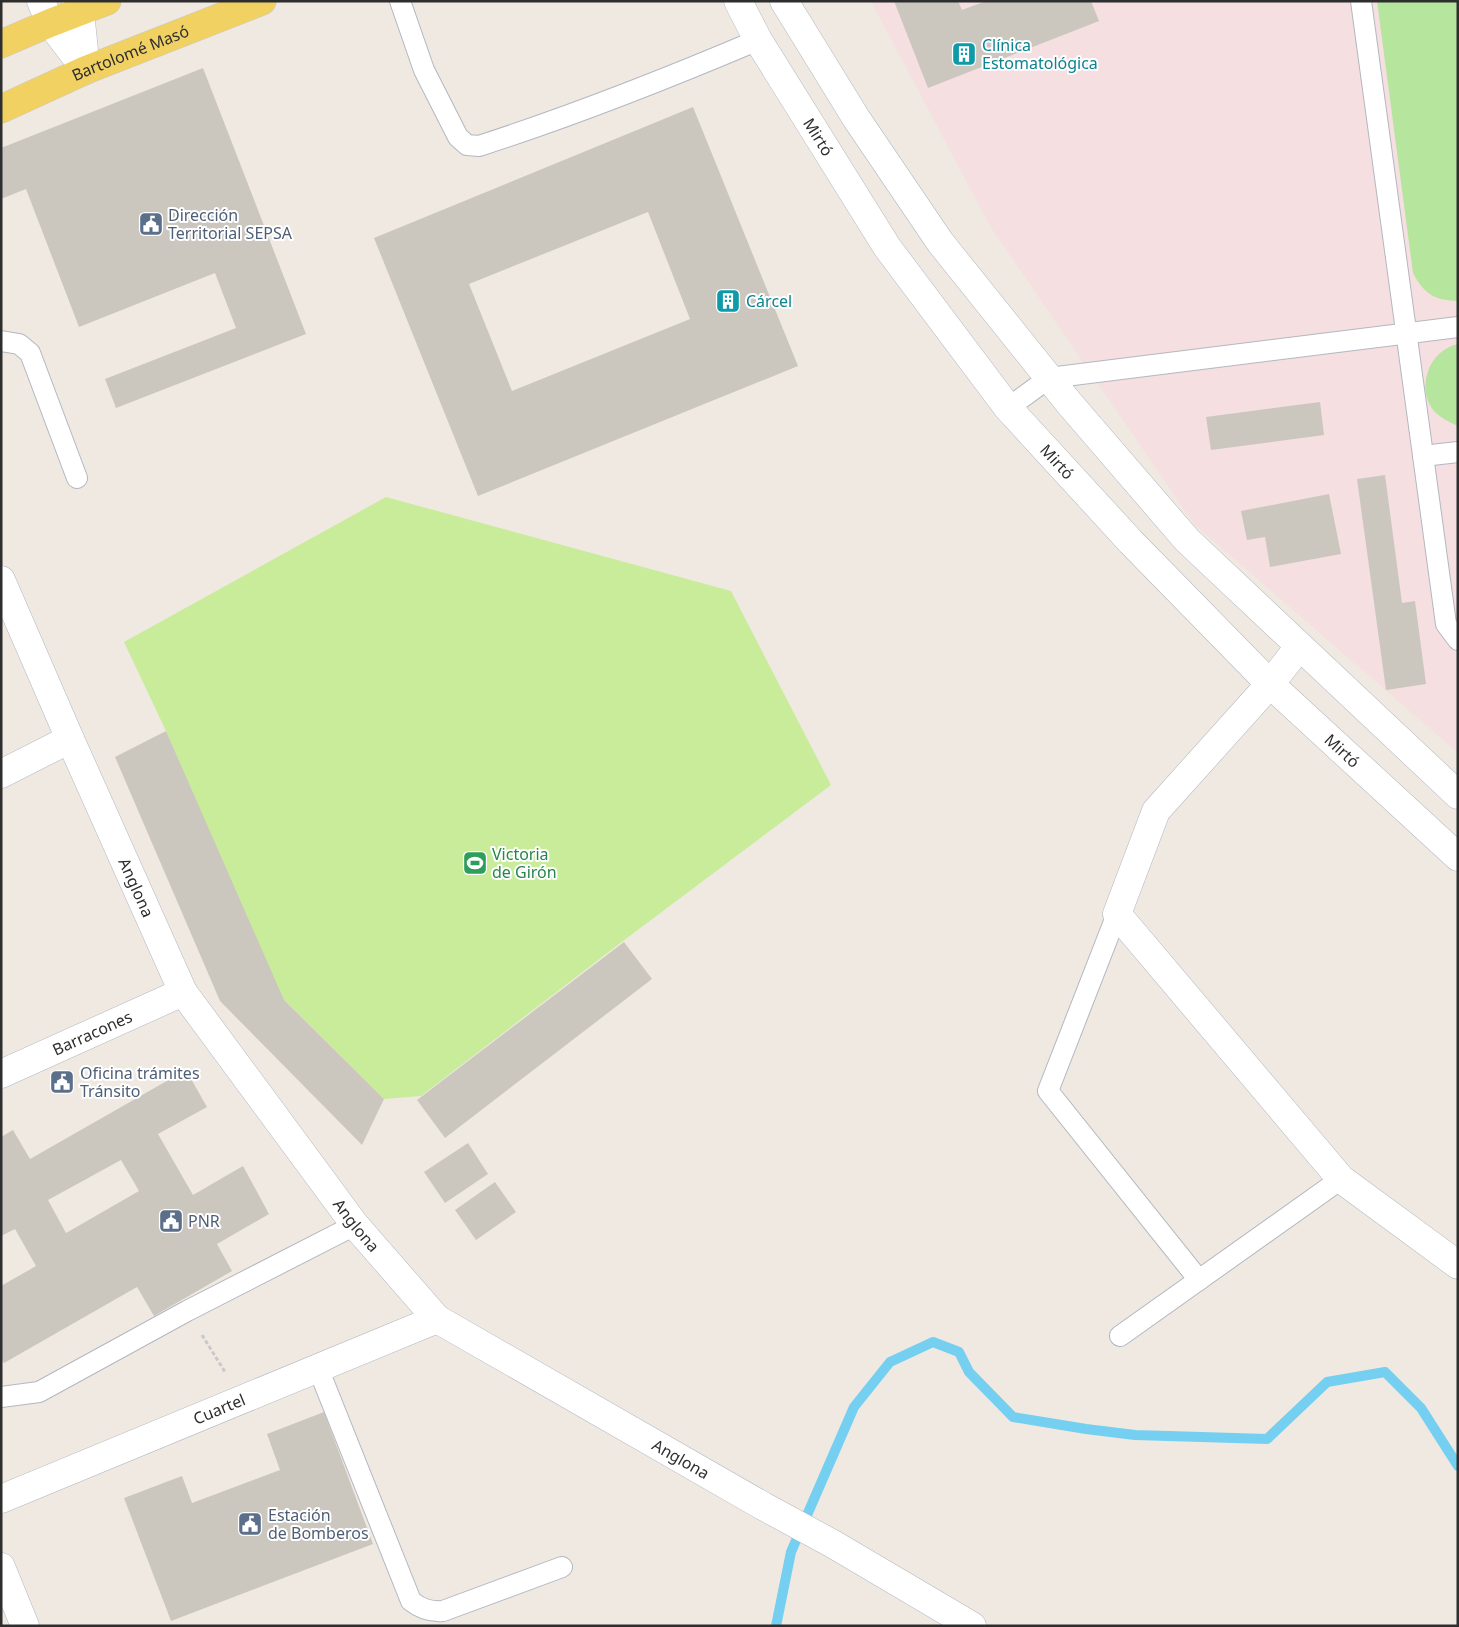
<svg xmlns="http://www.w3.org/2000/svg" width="1459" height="1627" font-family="'Noto Sans',sans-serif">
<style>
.medical{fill:#f5dfe0}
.green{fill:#b6e59e}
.pitch{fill:#c9ec9a}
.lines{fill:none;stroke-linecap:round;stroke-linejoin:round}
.stream{stroke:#75cff0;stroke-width:10}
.building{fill:#cbc7bf;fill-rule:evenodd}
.lane-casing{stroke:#b4b7c1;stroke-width:22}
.street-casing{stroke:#b4b7c1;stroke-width:29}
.secondary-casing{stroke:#b4b7c1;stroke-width:29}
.primary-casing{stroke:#c9c9c9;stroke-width:29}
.path{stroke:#c9c9c9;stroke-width:3;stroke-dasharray:4 2.5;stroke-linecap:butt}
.lane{stroke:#fff;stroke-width:20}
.street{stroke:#fff;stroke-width:28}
.secondary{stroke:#fff;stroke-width:28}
.primary{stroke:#f2d163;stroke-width:28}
.labels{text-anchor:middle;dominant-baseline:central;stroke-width:4;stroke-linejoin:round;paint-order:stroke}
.culture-label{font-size:16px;fill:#0d838f;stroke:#fff;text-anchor:start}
.street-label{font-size:16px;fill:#2e2e2e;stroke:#fff}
.service-label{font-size:16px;fill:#4e5e75;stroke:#fff;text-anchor:start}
.leisure-label{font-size:16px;fill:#27864d;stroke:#fff;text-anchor:start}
</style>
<rect width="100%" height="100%" fill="#efe9e1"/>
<path class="medical" d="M871 1H1458V753L1194 524 990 226Z"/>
<g class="green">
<path d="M1377 1H1458L1457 301C1434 300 1424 294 1413 273Z"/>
<path d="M1458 344V426C1449 422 1441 418 1434 411 1415 388 1429 350 1458 344Z"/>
</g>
<path class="pitch" d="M386 497 731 591 831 785 623 941 421 1096 384 1099 280 996 166 731 124 642Z"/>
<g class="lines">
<path class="stream" d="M776 1626 791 1552 854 1407 890 1362 933 1342 959 1352 969 1372 1013 1417 1086 1429 1135 1435 1267 1439 1327 1382 1385 1372 1421 1408 1458 1466"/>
</g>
<g class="building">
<path d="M894 1H958L962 10 986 1H1091L1099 21 928 88Z"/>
<path d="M203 68 306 334 116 408 105 379 236 328 215 273 79 327 26 189 1 199V148Z"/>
<path d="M693 107 798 366 478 496 374 238ZM648 212 690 319 512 391 469 284Z"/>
<path d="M1320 402 1324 435 1211 450 1206 417Z"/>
<path d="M1385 475 1402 603 1415 601 1426 684 1386 690 1357 479Z"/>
<path d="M1329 494 1341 554 1270 567 1265 537 1247 540 1241 511Z"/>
<path d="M166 731 284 1000 384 1099 362 1145 220 1001 115 757Z"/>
<path d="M624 942 652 979 445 1138 417 1100Z"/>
<path d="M186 1070 207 1107 158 1134 193 1195 243 1166 269 1214 217 1244 232 1271 154 1316 137 1287 4 1363 1 1359V1286L36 1266 15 1229 1 1236V1137L13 1130 30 1159ZM121 1160 139 1191 66 1233 48 1200Z"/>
<path d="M468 1143 488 1174 445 1203 424 1172Z"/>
<path d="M495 1182 516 1212 476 1240 455 1210Z"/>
<path d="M324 1412 373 1544 171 1621 124 1498 182 1476 192 1503 280 1470 267 1434Z"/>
</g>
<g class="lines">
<defs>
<g id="lane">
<path d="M400 1 424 70 458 137 467 145 479 146C575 115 666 79 758 40"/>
<path d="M1361 1 1446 624 1458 640"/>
<path d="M1 341 19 344 30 353 77 478"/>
<path d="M1008 408 1049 378 1458 327"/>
<path d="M1423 456 1458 452"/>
<path d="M1117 914 1048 1091 1199 1280"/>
<path d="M1120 1336 1341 1179"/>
<path d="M318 1368 411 1601C421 1609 430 1612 443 1611L562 1567"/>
<path d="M1 1397 39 1392 187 1311 355 1225"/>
</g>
<g id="street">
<path id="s1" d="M1 580 70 739 183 992 355 1225 437 1319 763 1506 833 1544 972 1626"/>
<path d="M1270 684 1156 811 1117 914 1341 1179 1458 1265"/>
<path d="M1 774 70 739"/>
<path id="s2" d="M1 1074 183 992"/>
<path id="s3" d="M1 1499 437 1319"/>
</g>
<g id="secondary">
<path d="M41 1 50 23 86 70"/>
<path d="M76 1 80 12 86 70"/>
<path id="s4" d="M738 1 758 40 887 247 1008 408 1131 542 1270 684 1458 857"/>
<path d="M784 1 856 118 940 242 1069 403 1187 540 1458 795"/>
<path d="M1270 684 1299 647"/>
<path d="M1 1567 25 1626"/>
</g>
<g id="primary">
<path d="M1 44 50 23 107 1"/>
<path id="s5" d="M1 109 86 70 262 1"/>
</g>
</defs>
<use href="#lane" class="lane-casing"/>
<use href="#street" class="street-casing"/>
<use href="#secondary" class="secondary-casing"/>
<use href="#primary" class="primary-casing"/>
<path class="path" d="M202 1335 225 1372"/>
<use href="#lane" class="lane"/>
<use href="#street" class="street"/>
<use href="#secondary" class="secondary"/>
<use href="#primary" class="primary"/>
</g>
<defs>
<symbol id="building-square" viewBox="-11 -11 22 22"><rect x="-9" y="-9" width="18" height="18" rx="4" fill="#0f9aa8" stroke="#fff"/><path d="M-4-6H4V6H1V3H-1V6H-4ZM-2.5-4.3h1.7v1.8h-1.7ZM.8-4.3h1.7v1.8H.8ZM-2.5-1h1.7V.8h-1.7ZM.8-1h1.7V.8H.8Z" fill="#fff"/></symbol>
<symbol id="civic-square" viewBox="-11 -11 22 22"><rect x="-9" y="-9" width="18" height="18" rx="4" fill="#5c6f8a" stroke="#fff"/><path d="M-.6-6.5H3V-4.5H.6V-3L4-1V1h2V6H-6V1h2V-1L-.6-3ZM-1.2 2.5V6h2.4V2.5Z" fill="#fff"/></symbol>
<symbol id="stadium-square" viewBox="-11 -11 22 22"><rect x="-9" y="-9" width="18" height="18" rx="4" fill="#2e9e5b" stroke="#fff"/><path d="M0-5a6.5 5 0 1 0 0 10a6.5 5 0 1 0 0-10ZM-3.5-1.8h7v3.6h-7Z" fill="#fff"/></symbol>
</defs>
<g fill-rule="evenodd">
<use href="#building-square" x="950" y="40" width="28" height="28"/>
<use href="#civic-square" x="137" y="210" width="28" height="28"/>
<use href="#building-square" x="714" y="287" width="28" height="28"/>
<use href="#stadium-square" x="461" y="849" width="28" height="28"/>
<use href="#civic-square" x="48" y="1068" width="28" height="28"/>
<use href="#civic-square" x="157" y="1207" width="28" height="28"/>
<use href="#civic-square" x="236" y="1510" width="28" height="28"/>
</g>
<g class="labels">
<g class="culture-label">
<text x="982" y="45">Clínica<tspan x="982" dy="18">Estomatológica</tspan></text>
<text x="746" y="301">Cárcel</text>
</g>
<g class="street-label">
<text stroke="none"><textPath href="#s5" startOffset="141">Bartolomé Masó</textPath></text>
<text stroke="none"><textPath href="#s4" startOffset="158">Mirtó</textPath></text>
<text stroke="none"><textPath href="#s4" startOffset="562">Mirtó</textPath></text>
<text stroke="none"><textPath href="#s4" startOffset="968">Mirtó</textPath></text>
<text stroke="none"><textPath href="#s1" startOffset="336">Anglona</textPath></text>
<text stroke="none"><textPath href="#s2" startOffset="100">Barracones</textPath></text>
<text stroke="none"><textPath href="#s1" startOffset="741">Anglona</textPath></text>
<text stroke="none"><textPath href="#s3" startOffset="236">Cuartel</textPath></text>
<text stroke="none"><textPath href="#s1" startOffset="1146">Anglona</textPath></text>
</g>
<g class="service-label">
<text x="168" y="215">Dirección<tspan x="168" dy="18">Territorial SEPSA</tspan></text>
<text x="80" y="1073">Oficina trámites<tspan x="80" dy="18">Tránsito</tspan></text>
<text x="188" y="1221">PNR</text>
<text x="268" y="1515">Estación<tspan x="268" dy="18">de Bomberos</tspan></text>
</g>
<g class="leisure-label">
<text x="492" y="854">Victoria<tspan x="492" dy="18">de Girón</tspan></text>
</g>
</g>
<rect width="1459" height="1627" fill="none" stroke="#2e2e2e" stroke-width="5"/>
</svg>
